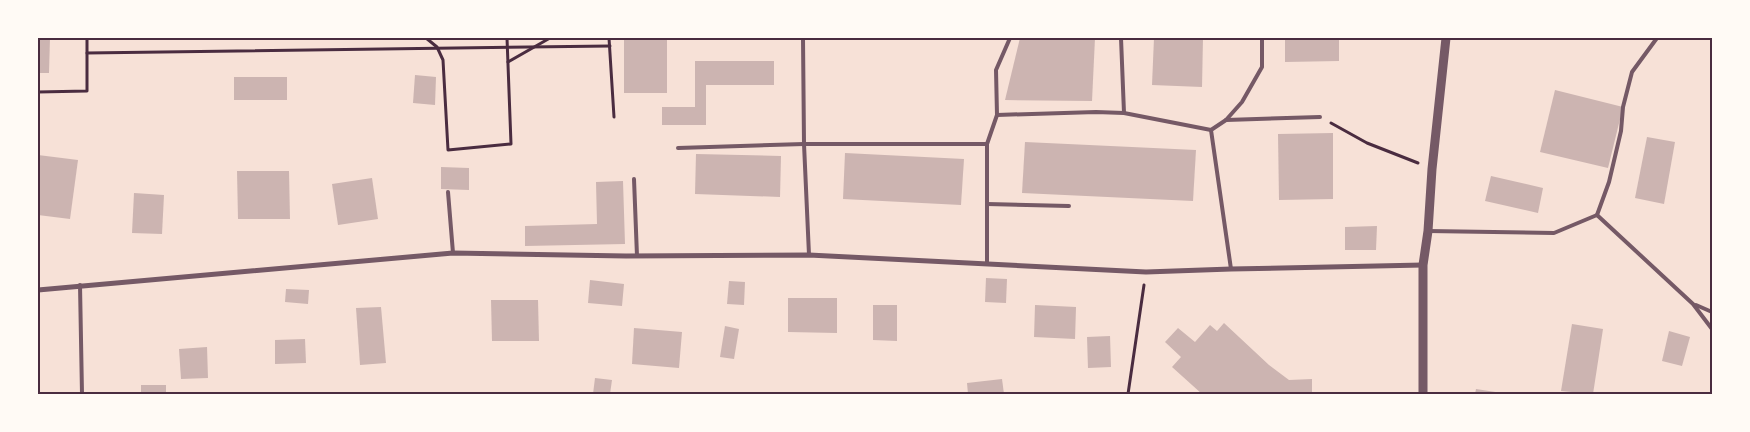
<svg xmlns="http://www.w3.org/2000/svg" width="1750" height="432" font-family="Lora,serif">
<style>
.building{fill:#ccb4b1}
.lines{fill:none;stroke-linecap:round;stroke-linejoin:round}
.path{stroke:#4a2c40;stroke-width:3}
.service{stroke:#755966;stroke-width:4}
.minor{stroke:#755966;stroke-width:5}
.tertiary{stroke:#755966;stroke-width:9}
.neatline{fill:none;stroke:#4a2c40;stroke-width:2}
</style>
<rect width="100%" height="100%" fill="#f7e1d7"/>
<g class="building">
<path d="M38 38H50L49 73H38Z"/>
<rect x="624" y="38" width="43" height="55"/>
<path d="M1020 38H1095L1092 101 1005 100Z"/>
<path d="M1154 38H1203L1202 87 1152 85Z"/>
<path d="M1285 38H1339V61L1285 62Z"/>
<path d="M695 61H774V85H706V125H662V107H695Z"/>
<path d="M415 75 436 77 435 105 413 103Z"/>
<rect x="234" y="77" width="53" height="23"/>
<path d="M1555 90 1623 107 1608 168 1540 152Z"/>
<path d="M1333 133V199L1279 200 1278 134Z"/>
<path d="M1647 137 1675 142 1664 204 1635 198Z"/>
<path d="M1025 142 1196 150 1193 201 1022 193Z"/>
<path d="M845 153 964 159 961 205 843 199Z"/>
<path d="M696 154 781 156 780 197 695 194Z"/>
<path d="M38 155 78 160 70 219 38 215Z"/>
<path d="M441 167 469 168V190L441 189Z"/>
<path d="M237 171H289L290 219H238Z"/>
<path d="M1491 176 1543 188 1538 213 1485 201Z"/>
<path d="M372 178 378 219 338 225 332 184Z"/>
<path d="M623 181 625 244 525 246V226L597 224 596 182Z"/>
<path d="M134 193 164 195 162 234 132 233Z"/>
<path d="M1377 226 1376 250H1345V227Z"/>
<path d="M986 278 1007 279 1006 303 985 302Z"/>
<path d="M590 280 624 284 622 306 588 303Z"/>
<path d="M729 281 745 282 744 305 727 304Z"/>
<path d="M286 289 309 290 308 304 285 302Z"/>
<path d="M788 298H837V333L788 332Z"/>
<path d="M491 300H538L539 341H492Z"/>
<path d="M873 305H897V341L873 340Z"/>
<path d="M1035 305 1076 307 1075 339 1034 337Z"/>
<path d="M381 307 386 363 360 365 356 308Z"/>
<path d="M1224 323 1269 365 1289 380 1312 379V394H1202L1172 367 1181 357 1165 342 1178 328 1195 342 1210 325 1217 331Z"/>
<path d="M1572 324 1603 329 1593 394 1561 391Z"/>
<path d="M725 326 739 329 734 359 720 357Z"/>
<path d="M634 328 682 332 679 368 632 364Z"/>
<path d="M1669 331 1690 337 1682 366 1662 361Z"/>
<path d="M1110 336 1111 367 1088 368 1087 337Z"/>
<path d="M305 339 306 363 275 364V340Z"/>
<path d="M207 347 208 378 181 379 179 349Z"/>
<path d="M595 378 612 380 610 394H593Z"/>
<path d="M1002 379 1004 394H968L967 383Z"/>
<rect x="141" y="385" width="25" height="9"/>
<path d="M1476 389 1502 393V394H1475Z"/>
</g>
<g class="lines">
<g class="path">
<path d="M87 38V53L610 46"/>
<path d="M426 38 437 47 443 60 448 150 511 144 507 38"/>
<path d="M609 38 614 117"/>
<path d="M508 62 550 38"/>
<path d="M38 92 87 91V53"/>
<path d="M1331 123 1367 143 1418 163"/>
<path d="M1128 394 1144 285"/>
</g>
<g class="service">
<path d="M803 38 804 144 809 255"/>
<path d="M1121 38 1124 113"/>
<path d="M997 115 1096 112 1124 113 1211 130"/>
<path d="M1226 120 1320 117"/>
<path d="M678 148 804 144H987"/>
<path d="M634 179 637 256"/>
<path d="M448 192 453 253"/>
<path d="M987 204 1069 206"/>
<path d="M1597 215 1609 182 1621 131 1623 107 1632 72 1657 38"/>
<path d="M1428 231 1554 233 1597 215 1693 304 1712 329"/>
<path d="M987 264V144L997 115 996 70 1010 38"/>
<path d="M1231 269 1211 130 1226 120 1242 102 1262 67V38"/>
<path d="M80 285 82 394"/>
<path d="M1696 305 1712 312"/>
</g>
<path class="minor" d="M38 290 453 253 626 256 809 255 1146 272 1231 269 1423 265"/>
<path class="tertiary" d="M1423 394V265L1428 231 1432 169 1446 38"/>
</g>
<rect width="1750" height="432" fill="none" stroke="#fffaf5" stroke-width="78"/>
<rect x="39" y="39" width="1672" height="354" class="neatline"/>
</svg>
